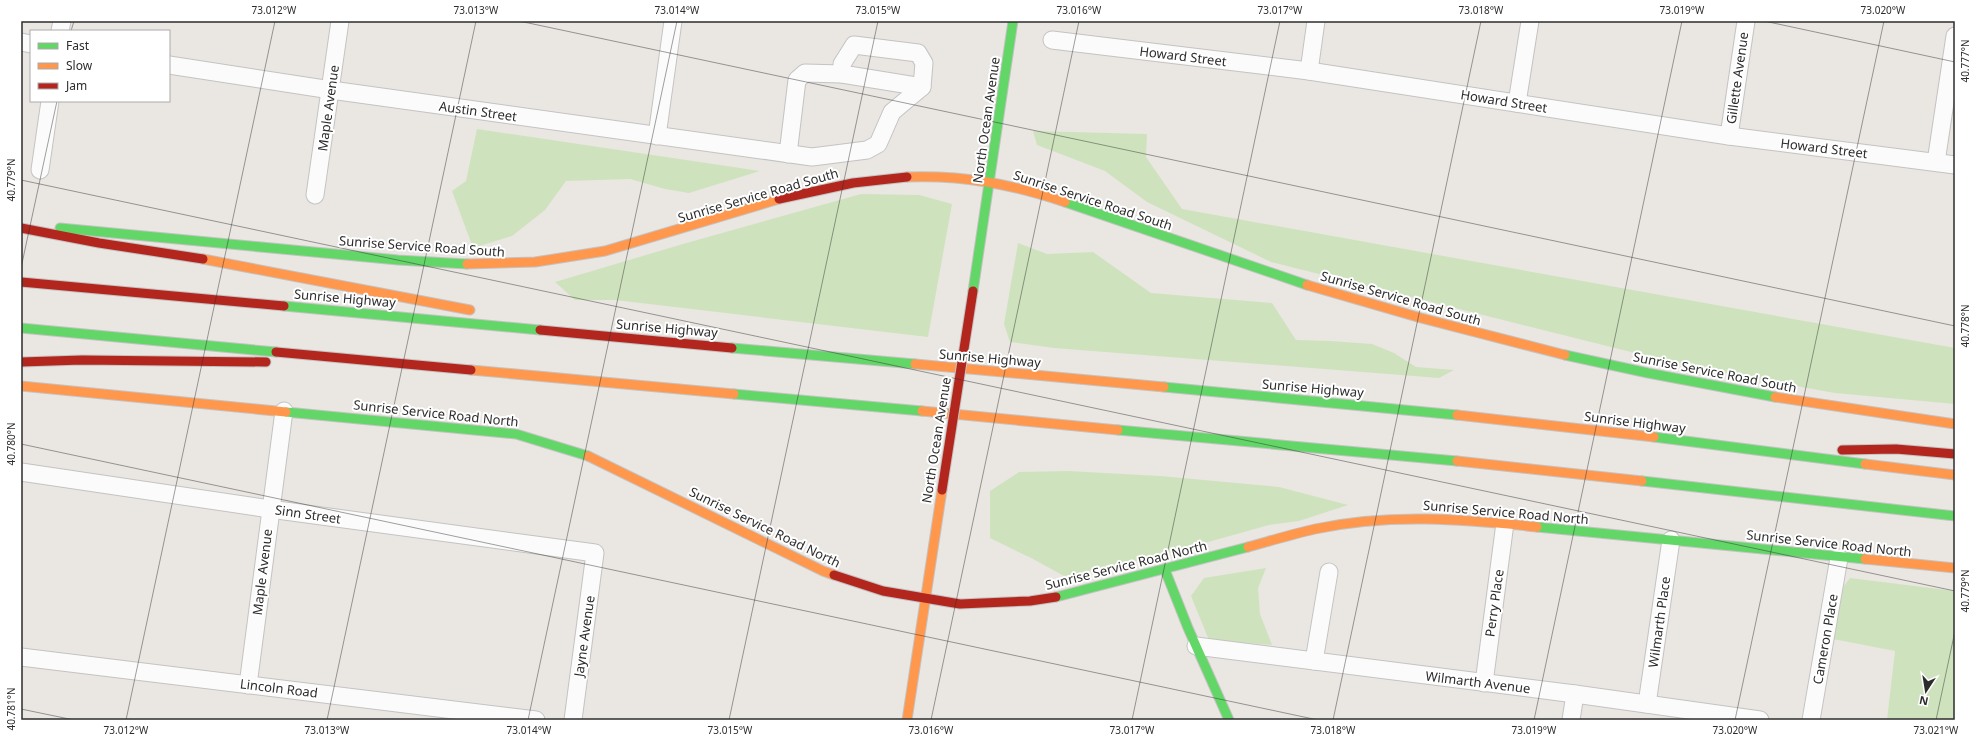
<svg xmlns="http://www.w3.org/2000/svg" width="1976" height="741" font-family="'Noto Sans',sans-serif">
<style>
.green{fill:#cee3bd}
.lines{fill:none;stroke-linecap:round;stroke-linejoin:round}
.street-casing{stroke:#c4c3c3;stroke-width:19}
.fast-casing{stroke:#c4c3c3;stroke-width:11}
.slow-casing{stroke:#c4c3c3;stroke-width:11}
.jam-casing{stroke:#c4c3c3;stroke-width:11}
.street{stroke:#fcfbfb;stroke-width:17}
.fast{stroke:#63d668;stroke-width:9}
.slow{stroke:#ff974d;stroke-width:9}
.jam{stroke:#b3261e;stroke-width:9}
.jam-bridge-casing{stroke:#c4c3c3;stroke-width:11;stroke-linecap:butt}
.jam-bridge{stroke:#b3261e;stroke-width:9}
.ticks{fill:none;stroke:#2c2c2c;stroke-width:1;stroke-opacity:0.45}
.labels{text-anchor:middle;dominant-baseline:central;stroke-width:4;stroke-linejoin:round;paint-order:stroke}
.street-label{font-size:13px;fill:#2c2c2c;stroke:#fff}
.neatline{fill:none;stroke:#2c2c2c;stroke-width:1.5}
.ticks-label{font-size:10px;text-anchor:middle;fill:#2c2c2c}
</style>
<rect width="100%" height="100%" fill="#eae6e2"/>
<g class="green">
<path d="M477 129 760 171 689 193 665 189 630 179 566 181 545 210 512 236 473 248 452 191 466 181Z"/>
<path d="M1033 131 1147 134 1146 157 1182 209 1955 348V404L1835 393 1691 367 1271 262 1147 202 1105 171 1037 145Z"/>
<path d="M861 194 919 195 952 204 928 337 615 300H575L555 282 683 244Z"/>
<path d="M1018 243 1047 254 1093 252 1151 293 1272 303 1296 340 1330 341 1372 344 1394 353 1416 367 1454 370 1439 378 1054 348 1010 342 1004 324Z"/>
<path d="M1068 471 1160 476 1279 487 1348 505 1299 521 1269 525 1151 558 1064 576 1033 559 990 538V491L1019 472Z"/>
<path d="M1266 568 1258 588 1260 614 1272 645 1209 640 1191 596 1204 578Z"/>
<path d="M1850 578 1955 591V720H1887L1895 651 1833 639 1840 591Z"/>
</g>
<g class="lines">
<defs>
<g id="street">
<path d="M60 31 62 21"/>
<path d="M1052 40 1309 71 1729 136 1955 165"/>
<path d="M21 42 31 44"/>
<path d="M169 65 331 90 812 157 867 150 878 144 892 112 922 87 924 63 918 53 854 45 842 64V74"/>
<path d="M1309 71 1316 21"/>
<path d="M1517 103 1530 21"/>
<path d="M657 136 673 21"/>
<path d="M1729 136 1746 21"/>
<path d="M788 154 797 80 805 73 842 74 922 87"/>
<path d="M1936 162 1955 36"/>
<path d="M40 170 50 101"/>
<path d="M315 195 340 21"/>
<path d="M21 472 270 509 595 553 573 720"/>
<path d="M1196 646 1575 694 1760 720"/>
<path d="M21 657 536 720"/>
<path d="M1314 661 1329 572"/>
<path d="M1484 683 1505 523"/>
<path d="M248 685 284 411"/>
<path d="M1647 704 1671 540"/>
<path d="M1571 720 1575 694"/>
<path d="M1811 720 1839 558"/>
</g>
<g id="fast">
<path d="M1065 202 1307 285"/>
<path d="M60 228 398 260 467 264"/>
<path d="M973 291 1013 21"/>
<path d="M284 306 540 330"/>
<path d="M21 328 276 352"/>
<path d="M732 348 915 364"/>
<path d="M1565 355 1648 373 1775 397"/>
<path d="M1164 387 1457 415"/>
<path d="M734 394 922 411"/>
<path d="M286 412 516 434 588 456"/>
<path d="M1118 430 1457 461"/>
<path d="M1654 437 1865 464"/>
<path d="M1642 481 1955 516"/>
<path d="M1537 527 1865 559"/>
<path d="M1165 570 1188 628 1229 720"/>
<path d="M1056 597 1248 547"/>
</g>
<g id="slow">
<path d="M907 177C965 175 1010 184 1065 202"/>
<path d="M203 259 470 310"/>
<path d="M467 264 535 262 605 251 779 199"/>
<path d="M1307 285 1421 318 1565 355"/>
<path d="M915 364 1164 387"/>
<path d="M471 370 734 394"/>
<path d="M21 386 286 412"/>
<path d="M1775 397 1955 424"/>
<path d="M922 411 1118 430"/>
<path d="M1457 415 1654 437"/>
<path d="M588 456 823 571 834 575"/>
<path d="M1457 461 1642 481"/>
<path d="M1865 464 1955 475"/>
<path d="M1248 547C1270 541 1293 534 1315 529 1389 513 1463 519 1537 527"/>
<path d="M1865 559 1955 568"/>
<path d="M907 720 942 490"/>
</g>
<g id="jam">
<path d="M779 199 853 183 907 177"/>
<path d="M21 228 99 243 203 259"/>
<path d="M21 282 284 306"/>
<path d="M540 330 732 348"/>
<path d="M276 352 471 370"/>
<path d="M21 362 82 360 266 362"/>
<path d="M1842 450 1896 449 1955 454"/>
<path d="M834 575 883 591 960 604 1030 601 1056 597"/>
</g>
</defs>
<use href="#street" class="street-casing"/>
<use href="#fast" class="fast-casing"/>
<use href="#slow" class="slow-casing"/>
<use href="#jam" class="jam-casing"/>
<use href="#street" class="street"/>
<use href="#fast" class="fast"/>
<use href="#slow" class="slow"/>
<use href="#jam" class="jam"/>
<defs>
<path id="jam-bridge" d="M942 490 973 291"/>
</defs>
<use href="#jam-bridge" class="jam-bridge-casing"/>
<use href="#jam-bridge" class="jam-bridge"/>
</g>
<path class="ticks" d="M519 21 1955 326M1764 21 1955 62M71 31 74 21M21 180 1955 591M21 268 57 101M21 444 1318 720M21 709 74 720M126 720 275 21M327 720 476 21M528 720 677 21M729 720 878 21M931 720 1079 21M1132 720 1280 21M1333 720 1481 21M1534 720 1682 21M1735 720 1884 21M1936 720 1955 631"/>
<g class="labels">
<g class="street-label">
<text transform="translate(1183 56) rotate(7)">Howard Street</text>
<text transform="translate(1737 78) rotate(-82)">Gillette Avenue</text>
<text transform="translate(1504 101) rotate(9)">Howard Street</text>
<text transform="translate(328 108) rotate(-82)">Maple Avenue</text>
<text transform="translate(478 111) rotate(8)">Austin Street</text>
<text transform="translate(986 120) rotate(-82)">North Ocean Avenue</text>
<text transform="translate(1824 148) rotate(7)">Howard Street</text>
<text transform="translate(758 195) rotate(-16)">Sunrise Service Road South</text>
<text transform="translate(1093 200) rotate(18)">Sunrise Service Road South</text>
<text transform="translate(422 246) rotate(4)">Sunrise Service Road South</text>
<text transform="translate(345 298) rotate(5)">Sunrise Highway</text>
<text transform="translate(1401 298) rotate(16)">Sunrise Service Road South</text>
<text transform="translate(667 328) rotate(5)">Sunrise Highway</text>
<text transform="translate(990 358) rotate(5)">Sunrise Highway</text>
<text transform="translate(1715 372) rotate(11)">Sunrise Service Road South</text>
<text transform="translate(1313 388) rotate(5)">Sunrise Highway</text>
<text transform="translate(436 413) rotate(6)">Sunrise Service Road North</text>
<text transform="translate(1635 422) rotate(7)">Sunrise Highway</text>
<text transform="translate(936 440) rotate(-81)">North Ocean Avenue</text>
<text transform="translate(1506 512) rotate(5)">Sunrise Service Road North</text>
<text transform="translate(308 514) rotate(8)">Sinn Street</text>
<text transform="translate(765 527) rotate(26)">Sunrise Service Road North</text>
<text transform="translate(1829 543) rotate(6)">Sunrise Service Road North</text>
<text transform="translate(1126 565) rotate(-14)">Sunrise Service Road North</text>
<text transform="translate(262 572) rotate(-83)">Maple Avenue</text>
<text transform="translate(1494 603) rotate(-82)">Perry Place</text>
<text transform="translate(1659 622) rotate(-82)">Wilmarth Place</text>
<text transform="translate(584 636) rotate(-82)">Jayne Avenue</text>
<text transform="translate(1825 639) rotate(-80)">Cameron Place</text>
<text transform="translate(1478 682) rotate(7)">Wilmarth Avenue</text>
<text transform="translate(279 688) rotate(7)">Lincoln Road</text>
</g>
</g>
<rect width="1976" height="741" fill="none" stroke="#ffffff" stroke-width="44"/>
<rect x="30" y="30" width="140" height="72" fill="#ffffff" stroke="#ababab"/>
<rect x="38" y="43" width="20" height="6" fill="#63d668" stroke="#ababab"/>
<text x="66" y="50" font-size="12" fill="#2c2c2c">Fast</text>
<rect x="38" y="63" width="20" height="6" fill="#ff974d" stroke="#ababab"/>
<text x="66" y="70" font-size="12" fill="#2c2c2c">Slow</text>
<rect x="38" y="83" width="20" height="6" fill="#b3261e" stroke="#ababab"/>
<text x="66" y="90" font-size="12" fill="#2c2c2c">Jam</text>
<g transform="translate(1926 691) rotate(192)" stroke="#ffffff" stroke-width="3" paint-order="stroke">
<path d="M0-3L7 15L0 10L-7 15Z" fill="#2c2c2c"/>
<text y="-6" font-size="11" font-weight="bold" text-anchor="middle" fill="#2c2c2c">N</text>
</g>
<rect x="22" y="22" width="1932" height="697" class="neatline"/>
<g class="ticks-label">
<text x="274" y="14">73.012°W</text>
<text x="476" y="14">73.013°W</text>
<text x="677" y="14">73.014°W</text>
<text x="878" y="14">73.015°W</text>
<text x="1079" y="14">73.016°W</text>
<text x="1280" y="14">73.017°W</text>
<text x="1481" y="14">73.018°W</text>
<text x="1682" y="14">73.019°W</text>
<text x="1883" y="14">73.020°W</text>
<text transform="translate(1965 61) rotate(-90)" y="4">40.777°N</text>
<text transform="translate(11 180) rotate(-90)" y="4">40.779°N</text>
<text transform="translate(1965 326) rotate(-90)" y="4">40.778°N</text>
<text transform="translate(11 444) rotate(-90)" y="4">40.780°N</text>
<text transform="translate(1965 591) rotate(-90)" y="4">40.779°N</text>
<text transform="translate(11 709) rotate(-90)" y="4">40.781°N</text>
<text x="126" y="734">73.012°W</text>
<text x="327" y="734">73.013°W</text>
<text x="529" y="734">73.014°W</text>
<text x="730" y="734">73.015°W</text>
<text x="931" y="734">73.016°W</text>
<text x="1132" y="734">73.017°W</text>
<text x="1333" y="734">73.018°W</text>
<text x="1534" y="734">73.019°W</text>
<text x="1735" y="734">73.020°W</text>
<text x="1936" y="734">73.021°W</text>
</g>
</svg>
